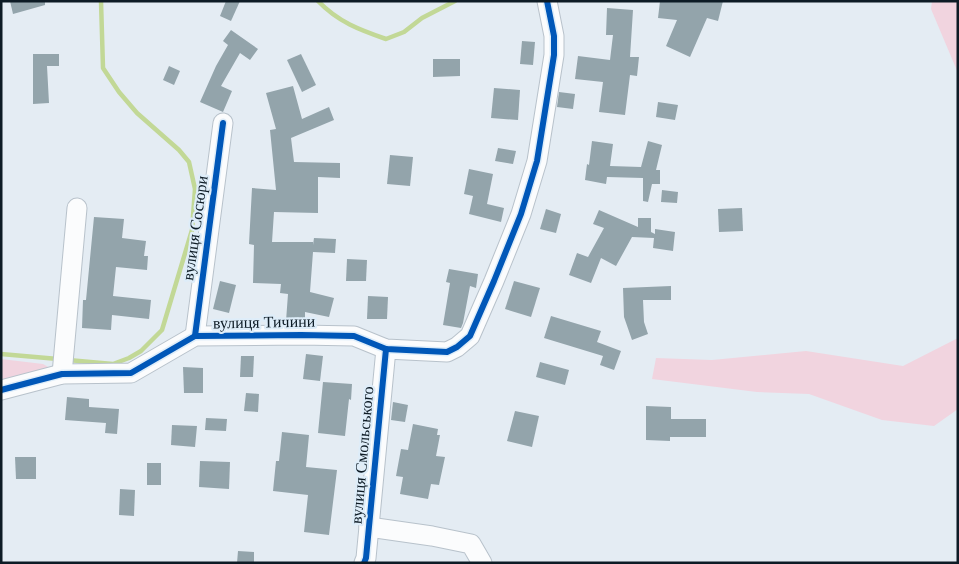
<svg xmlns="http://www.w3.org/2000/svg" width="959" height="564" font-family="'Times New Roman',serif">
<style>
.green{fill:#f1d4df}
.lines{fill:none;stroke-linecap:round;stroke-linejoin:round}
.stream{stroke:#c2d896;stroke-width:4.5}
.building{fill:#93a4ab}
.minor-casing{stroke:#b8c2cb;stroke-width:21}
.minor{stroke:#fbfcfd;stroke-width:19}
.cycleway-casing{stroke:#deedf9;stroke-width:9}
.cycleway{stroke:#0057b8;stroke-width:6}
.labels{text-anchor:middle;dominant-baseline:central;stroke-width:4.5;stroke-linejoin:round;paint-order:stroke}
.street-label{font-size:16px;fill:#0d1b25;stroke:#deedf9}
</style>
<rect width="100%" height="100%" fill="#e4ecf3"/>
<g class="green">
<path d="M932 1H958V73L931 9Z"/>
<path d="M958 338V409L934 426 882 420 809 394 757 392 652 379 656 358 712 360 806 351 903 366Z"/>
<path d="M1 359 43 364 50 368 1 382Z"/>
</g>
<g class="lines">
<g class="stream">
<path d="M318 1C338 22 360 30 386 39L404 32 422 18 455 1"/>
<path d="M1 354 58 359"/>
<path d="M68 360 113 364 129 358 141 351 162 330 192 230 195 189 189 162 179 150 137 113 119 92 103 68 101 1"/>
</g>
</g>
<g class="building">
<path d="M10 1H45V5L13 14Z"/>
<path d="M226 1H240L231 21 220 16Z"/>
<path d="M660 1H723L718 21 707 18 690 57 666 46 677 20 658 18Z"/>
<path d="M607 8 633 10 630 57H639L637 76 630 75 625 115 599 112 603 82 575 79 578 56 610 60 613 35H606Z"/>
<path d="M231 30 258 49 250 60 240 53 221 86 232 91 223 112 200 102 216 66 228 45 223 41Z"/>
<path d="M522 41 535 42 533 65 520 64Z"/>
<path d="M33 54H59V66H47L49 103 33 104Z"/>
<path d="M301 54 316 85 302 92 287 60Z"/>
<path d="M433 59H460V76L433 77Z"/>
<path d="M169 66 180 71 174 85 163 80Z"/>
<path d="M293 86 302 119 329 107 334 120 291 138 294 162 340 163V178L318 177V213L274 212 272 242H313V245L314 238 336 239 335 253 313 252 310 292 334 298 329 317 305 312V322L286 321 288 294 280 293 281 284 253 283 254 245 249 244 252 188 276 190 270 130 276 129 266 93Z"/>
<path d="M494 88 520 90 518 120 491 118Z"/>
<path d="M559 92 575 94 573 109 557 107Z"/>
<path d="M658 102 678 105 675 120 656 117Z"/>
<path d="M592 141 613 144 610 166 641 167 648 141 662 145 656 170H660V184H652L648 202 643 201V178L607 177 606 184 585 180 587 164 589 165Z"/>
<path d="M498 148 516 151 513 164 495 161Z"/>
<path d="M390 155 413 157 410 186 387 184Z"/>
<path d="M469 169 493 174 487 204 504 208 501 222 469 214 473 196 464 194Z"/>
<path d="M662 190 678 192 677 203 661 202Z"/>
<path d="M742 208 743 231 719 232 718 209Z"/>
<path d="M546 209 561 214 556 233 540 229Z"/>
<path d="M599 210 638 227V218H651V232L655 234V229L675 232 673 251 653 248 654 238 632 237 616 266 601 258 591 283 569 275 577 253 588 257 604 228 593 224Z"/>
<path d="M94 217 124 219 122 238 146 241 144 256H148L147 270 116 267 113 296 151 300 149 319 112 315 111 330 82 328 83 300H86Z"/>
<path d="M347 259 367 260 366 281H346Z"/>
<path d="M449 269 478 274 476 288 470 286 463 323 461 328 443 325 450 283 446 282Z"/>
<path d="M220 281 236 285 229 313 213 309Z"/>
<path d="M514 281 540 288 531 317 505 309Z"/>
<path d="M671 286V300H643L644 322 648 334 632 340 624 317 623 288Z"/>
<path d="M368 296 388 297 387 319H367Z"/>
<path d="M551 316 601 331 597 342 621 351 614 370 600 365 603 356 544 338Z"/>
<path d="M306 354 323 356 320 381 303 379Z"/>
<path d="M241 356H254L253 377H240Z"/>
<path d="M540 362 569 370 565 385 536 377Z"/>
<path d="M183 367 203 368V393H184Z"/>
<path d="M323 382 352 384 351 400 349 399 345 436 318 433Z"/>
<path d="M246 393 259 394 258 412 244 411Z"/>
<path d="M67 397 89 399V407L119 409 117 434 105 433 106 423 65 420Z"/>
<path d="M393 402 408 405 405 422 391 420Z"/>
<path d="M646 406 671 407V419H706V437H670V441L646 440Z"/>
<path d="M515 411 539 416 532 447 507 441Z"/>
<path d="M206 418 227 419 226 431 205 430Z"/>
<path d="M413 424 438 429 437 435H440L436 456 445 457 439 485 431 484 428 499 400 494 403 477 396 476 401 449 408 450Z"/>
<path d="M172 425 197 426 195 447 171 445Z"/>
<path d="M282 432 309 435 306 467 337 470 329 535 304 532 308 495 273 491 276 461H279Z"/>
<path d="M15 457H36V479H16Z"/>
<path d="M200 461 230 462 229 489 199 487Z"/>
<rect x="147" y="463" width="14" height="22"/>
<path d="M120 489 135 490 134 516 119 515Z"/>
<path d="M238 551 254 552V563H237Z"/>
</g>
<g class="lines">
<defs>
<g id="minor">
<path d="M195 336 223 123"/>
<path d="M62 374 77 208"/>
<path d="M1 390 62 374 131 373 195 336 301 335 354 336 386 349 447 352 457 347 470 336 494 281 521 214 537 161 554 55V36L547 1"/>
<path d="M369 527 432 536 471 544 482 563"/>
<path d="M364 563 366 558 386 349"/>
</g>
</defs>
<use href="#minor" class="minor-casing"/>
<use href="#minor" class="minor"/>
<defs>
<g id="cycleway">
<path d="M195 336 223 123"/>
<path d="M1 390 62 374 131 373 195 336 301 335 354 336 386 349 447 352 457 347 470 336 494 281 521 214 537 161 554 55V36L547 1"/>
<path d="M364 563 366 558 386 349"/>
</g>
</defs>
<use href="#cycleway" class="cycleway-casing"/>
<use href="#cycleway" class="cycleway"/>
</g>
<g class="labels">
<g class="street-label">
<text transform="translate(195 228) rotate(-82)">вулиця Сосюри</text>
<text transform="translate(264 322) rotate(-1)">вулиця Тичини</text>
<text transform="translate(362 455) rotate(-85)">вулиця Смольського</text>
</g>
</g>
<rect width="959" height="564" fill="none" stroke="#0d1b25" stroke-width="5"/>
</svg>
